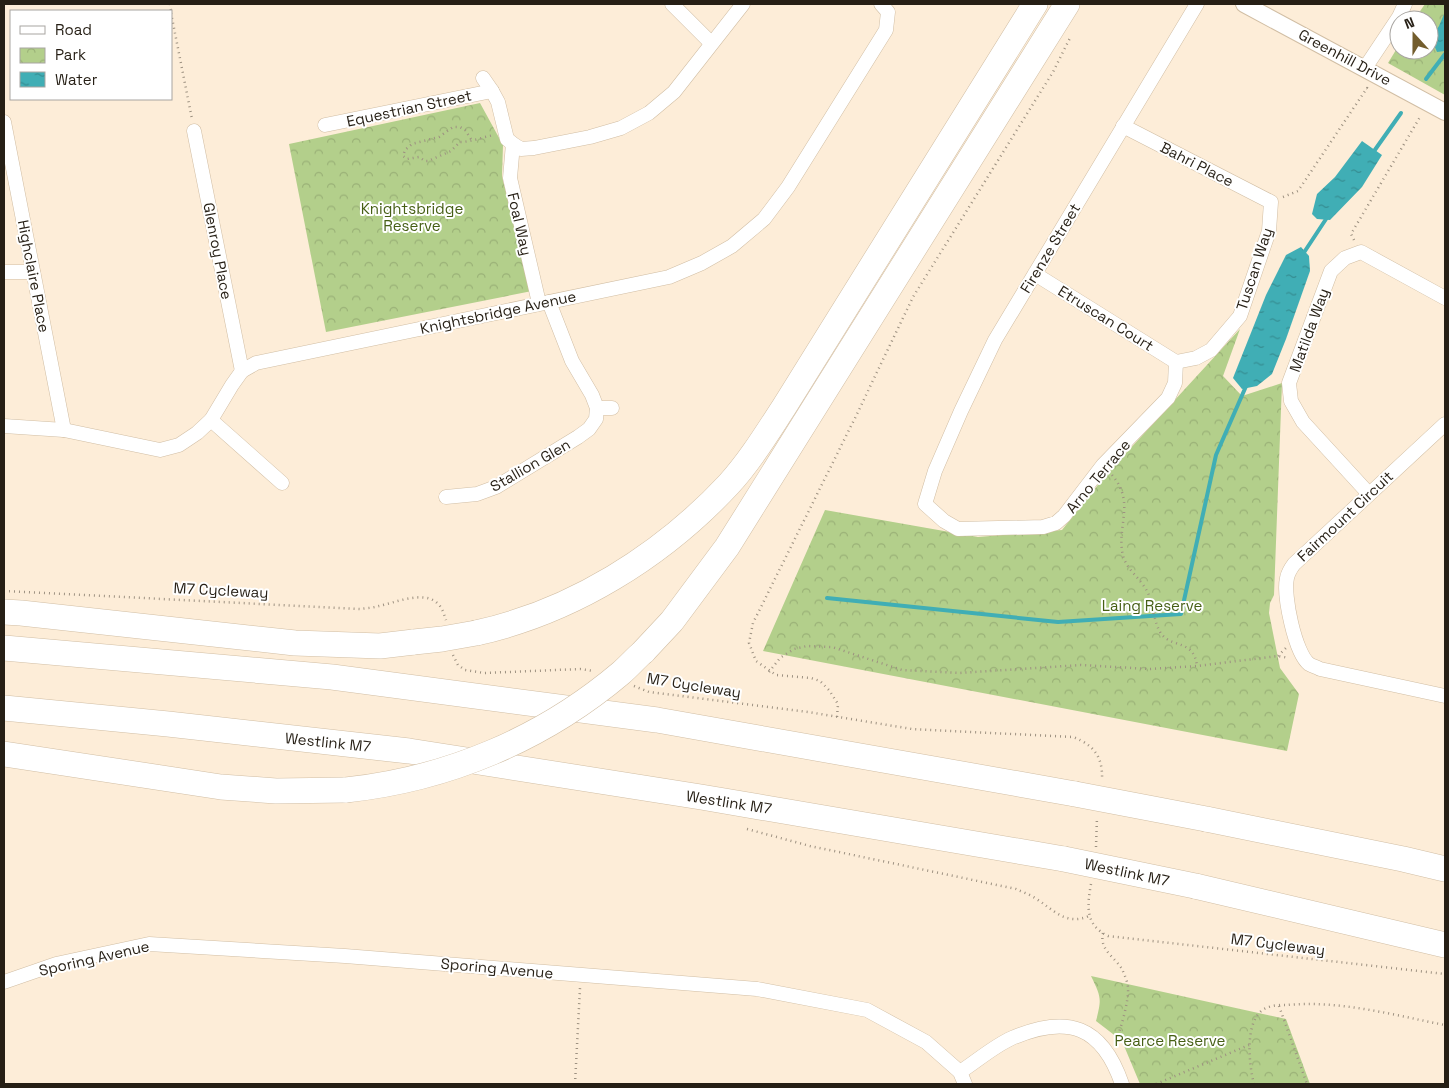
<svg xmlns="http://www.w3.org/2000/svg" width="1449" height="1088" font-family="'Space Grotesk',sans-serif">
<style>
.park{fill:url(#park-crowns)}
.water{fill:url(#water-ripples)}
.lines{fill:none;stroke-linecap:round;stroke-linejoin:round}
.stream{stroke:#40aeb5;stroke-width:4}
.minor-casing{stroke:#d1bea4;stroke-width:15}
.tertiary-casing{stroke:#d1bea4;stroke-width:18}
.motorway-casing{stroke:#d1bea4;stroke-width:26}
.path{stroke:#9d9181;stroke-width:2.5;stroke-dasharray:1 4;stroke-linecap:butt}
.minor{stroke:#fff;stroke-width:14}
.tertiary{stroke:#fff;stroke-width:16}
.motorway{stroke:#fff;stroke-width:25}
.motorway-bridge-casing{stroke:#d1bea4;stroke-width:26;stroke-linecap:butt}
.motorway-bridge{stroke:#fff;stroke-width:25}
.labels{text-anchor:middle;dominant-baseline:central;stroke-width:4;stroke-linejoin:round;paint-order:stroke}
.street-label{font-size:15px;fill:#261f15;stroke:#fff}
.park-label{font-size:15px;fill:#465f15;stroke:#fff}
</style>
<defs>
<pattern id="park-crowns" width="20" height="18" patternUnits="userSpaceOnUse" patternTransform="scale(1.25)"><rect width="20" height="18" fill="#b3cf8b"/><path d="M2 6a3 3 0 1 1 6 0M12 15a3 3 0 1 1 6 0" fill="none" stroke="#9ab177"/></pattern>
<pattern id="water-ripples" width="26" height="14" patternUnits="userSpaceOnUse" patternTransform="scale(1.25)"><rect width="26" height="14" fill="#40aeb5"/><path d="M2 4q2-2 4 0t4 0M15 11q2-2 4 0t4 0" fill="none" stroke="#358d92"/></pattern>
</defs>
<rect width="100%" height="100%" fill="#fdedd8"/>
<g class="park">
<path d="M1425 4H1445V95L1388 63 1399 45V50H1429V20H1414Z"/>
<path d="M480 103 503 145 502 176 532 291 326 332 289 144Z"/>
<path d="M1240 329 1223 376 1242 396 1282 383 1274 595 1270 603 1269 613 1280 668 1299 694 1287 751 763 651 825 510 978 537 1062 530 1105 476Z"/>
<path d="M1091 976 1286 1019 1310 1084H1140L1122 1041 1096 1021C1102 998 1101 997 1091 976Z"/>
</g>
<g class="water">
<path d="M1445 12V51L1437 52 1431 38 1439 26Z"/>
<path d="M1362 141 1382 155 1362 187 1330 220 1317 219 1312 214 1317 194 1335 177Z"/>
<path d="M1301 247 1309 256 1310 271 1286 339 1272 374 1257 386 1242 389 1233 378 1266 295 1286 255Z"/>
</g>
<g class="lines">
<g class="stream">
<path d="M1426 79 1445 54"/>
<path d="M1372 154 1401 113"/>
<path d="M1303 254 1328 216"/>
<path d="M827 598 1058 622 1181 614 1216 455 1247 384"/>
</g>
<defs>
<g id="minor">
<path d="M672 4 711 43"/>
<path d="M1365 68 1399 17 1405 4"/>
<path d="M483 78 492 91 498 102 507 139 513 144 521 149 534 148 590 137 621 128 649 113 674 92 743 4"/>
<path d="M4 122 64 430"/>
<path d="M325 125 492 91"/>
<path d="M1123 126 1271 202 1269 231 1240 316 1211 350 1196 358 1176 362"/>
<path d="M194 131 242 371"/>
<path d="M513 144 510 178 539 303"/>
<path d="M4 272H33"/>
<path d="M1035 274 1176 362"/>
<path d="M1176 362 1175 383 1168 398 1103 465 1064 516 1056 523 1043 527 958 529 944 521 925 504 935 471 961 411 995 340 1197 4"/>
<path d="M597 408H612"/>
<path d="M211 420 282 483"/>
<path d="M1445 424 1294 564C1291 568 1288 573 1287 578 1283 595 1295 653 1309 664 1312 666 1317 667 1320 669L1445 696"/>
<path d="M4 426 64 430 160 450 179 445 197 433 211 420 232 385 242 371 256 363 669 277 702 263 732 246 764 219 788 187 886 30 888 12 881 4"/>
<path d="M1369 494 1303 422 1291 401 1289 383 1331 271 1345 258 1361 252 1445 298"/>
<path d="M446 497 477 494 496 487 578 437 589 429 596 419 597 408 592 395 572 361 549 302"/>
<path d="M4 982 56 964 149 944 345 956 757 989 867 1010 926 1042 960 1072 965 1084"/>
<path d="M960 1072C977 1061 994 1046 1012 1038 1068 1014 1102 1026 1122 1084"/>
</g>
<path id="tertiary" d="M1244 4 1445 112"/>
<g id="motorway">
<path d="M4 612 21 613 295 643 380 646 414 642"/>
<path d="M476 633C572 612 662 556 729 484 750 461 767 433 784 407L1035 4"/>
<path d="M4 648 332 677 657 720 1075 794"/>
<path d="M643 652 672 621 727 547 1067 4"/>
<path d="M4 708 168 724 409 751 701 797 1064 859"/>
<path d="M4 754 221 787 276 791 346 790"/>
<path d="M1206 819 1403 859 1445 869"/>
<path d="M1195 886 1445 945"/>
</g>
</defs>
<use href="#minor" class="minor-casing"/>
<use href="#tertiary" class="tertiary-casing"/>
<use href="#motorway" class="motorway-casing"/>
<g class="path">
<path d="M170 4 171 11"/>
<path d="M171 13 192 119"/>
<path d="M471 139 465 130 460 127H453L439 137 412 144 405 150 403 156 407 159 419 157 425 161H428L451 151 460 142C471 142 483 137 494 135"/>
<path d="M1283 197 1298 191 1367 88 1368 89"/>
<path d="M1354 240 1351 234 1420 117 1419 116"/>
<path d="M1112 475C1136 503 1116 526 1123 556 1127 570 1141 579 1147 591 1154 604 1153 623 1162 635 1174 648 1194 640 1197 666"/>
<path d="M4 591 360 609C366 608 373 608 379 606 394 603 424 590 437 603 442 607 444 614 446 620"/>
<path d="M453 655 458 665 465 670 484 673 580 669 594 671"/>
<path d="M1278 656 1286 648"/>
<path d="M769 672 780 658 794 649 807 646 832 647 902 670 959 673 1081 665 1150 669 1197 666 1278 656 1289 658"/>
<path d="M634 686 649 692 808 712 912 729 1073 737C1094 745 1103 757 1102 780"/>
<path d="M837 717 838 704 829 690 820 681 811 678 776 675 756 661 749 643 753 623 856 416 913 297 1053 72 1070 38"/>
<path d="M747 829 810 846 1016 889C1022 892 1029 894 1035 898 1054 910 1066 926 1089 916"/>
<path d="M1096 847 1097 817"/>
<path d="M1091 884C1087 906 1085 925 1108 936L1445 974"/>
<path d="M1103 933C1099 950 1115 957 1122 969 1124 974 1128 982 1128 988 1129 1000 1121 1029 1116 1040L1117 1042"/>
<path d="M1279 1006 1307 1084"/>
<path d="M575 1084 580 988"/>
<path d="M1156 1084 1249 1045"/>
<path d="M1254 1084C1249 1065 1244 1021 1264 1009 1271 1005 1280 1005 1287 1005 1340 1000 1393 1015 1445 1025"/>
</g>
<use href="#minor" class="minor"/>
<use href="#tertiary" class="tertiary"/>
<use href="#motorway" class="motorway"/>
<defs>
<g id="motorway-bridge">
<path d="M414 642 442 639 476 633"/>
<path d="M346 790C448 779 543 739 621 673 629 666 636 658 643 652"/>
<path d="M1075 794 1206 819"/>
<path d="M1064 859 1195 886"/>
</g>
</defs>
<use href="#motorway-bridge" class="motorway-bridge-casing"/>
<use href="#motorway-bridge" class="motorway-bridge"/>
</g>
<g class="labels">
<g class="street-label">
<text transform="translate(1345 57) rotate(28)">Greenhill Drive</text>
<text transform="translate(409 108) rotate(-12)">Equestrian Street</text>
<text transform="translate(1197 164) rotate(27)">Bahri Place</text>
<text transform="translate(520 224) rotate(77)">Foal Way</text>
<text transform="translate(1050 248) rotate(-59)">Firenze Street</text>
<text transform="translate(218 251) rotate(79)">Glenroy Place</text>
<text transform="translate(1254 269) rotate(-72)">Tuscan Way</text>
<text transform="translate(34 276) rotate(79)">Highclaire Place</text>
<text transform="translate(498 312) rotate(-12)">Knightsbridge Avenue</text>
<text transform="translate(1106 318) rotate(32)">Etruscan Court</text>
<text transform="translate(1309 330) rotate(-70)">Matilda Way</text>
<text transform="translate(530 465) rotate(-30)">Stallion Glen</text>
<text transform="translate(1098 476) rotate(-50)">Arno Terrace</text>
<text transform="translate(1345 516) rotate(-43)">Fairmount Circuit</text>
<text transform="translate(221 590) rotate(3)">M7 Cycleway</text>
<text transform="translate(694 685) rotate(9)">M7 Cycleway</text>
<text transform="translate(328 742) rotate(6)">Westlink M7</text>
<text transform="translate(729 802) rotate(9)">Westlink M7</text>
<text transform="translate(1127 872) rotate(12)">Westlink M7</text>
<text transform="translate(1278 944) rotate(7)">M7 Cycleway</text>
<text transform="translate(94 958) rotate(-13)">Sporing Avenue</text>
<text transform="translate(497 968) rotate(5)">Sporing Avenue</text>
</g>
<g class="park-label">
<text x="412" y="208">Knightsbridge<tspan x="412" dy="17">Reserve</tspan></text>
<text x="1152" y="605">Laing Reserve</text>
<text x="1170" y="1040">Pearce Reserve</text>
</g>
</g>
<rect width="1449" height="1088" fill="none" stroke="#261f15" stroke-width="10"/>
<rect x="10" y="10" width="162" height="90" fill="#ffffff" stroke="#a8a5a1"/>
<rect x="20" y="26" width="25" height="8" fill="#ffffff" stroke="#a8a5a1"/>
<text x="55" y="35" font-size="15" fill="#261f15">Road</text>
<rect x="20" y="48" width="25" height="15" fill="url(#park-crowns)" stroke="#a8a5a1"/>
<text x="55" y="60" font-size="15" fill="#261f15">Park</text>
<rect x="20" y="72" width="25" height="15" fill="url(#water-ripples)" stroke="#a8a5a1"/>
<text x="55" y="85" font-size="15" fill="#261f15">Water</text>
<g transform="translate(1414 35) rotate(339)"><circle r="24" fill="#ffffff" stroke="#a8a5a1"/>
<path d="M0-4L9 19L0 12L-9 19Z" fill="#735d2d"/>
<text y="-8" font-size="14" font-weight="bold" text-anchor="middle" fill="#261f15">N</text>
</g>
</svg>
